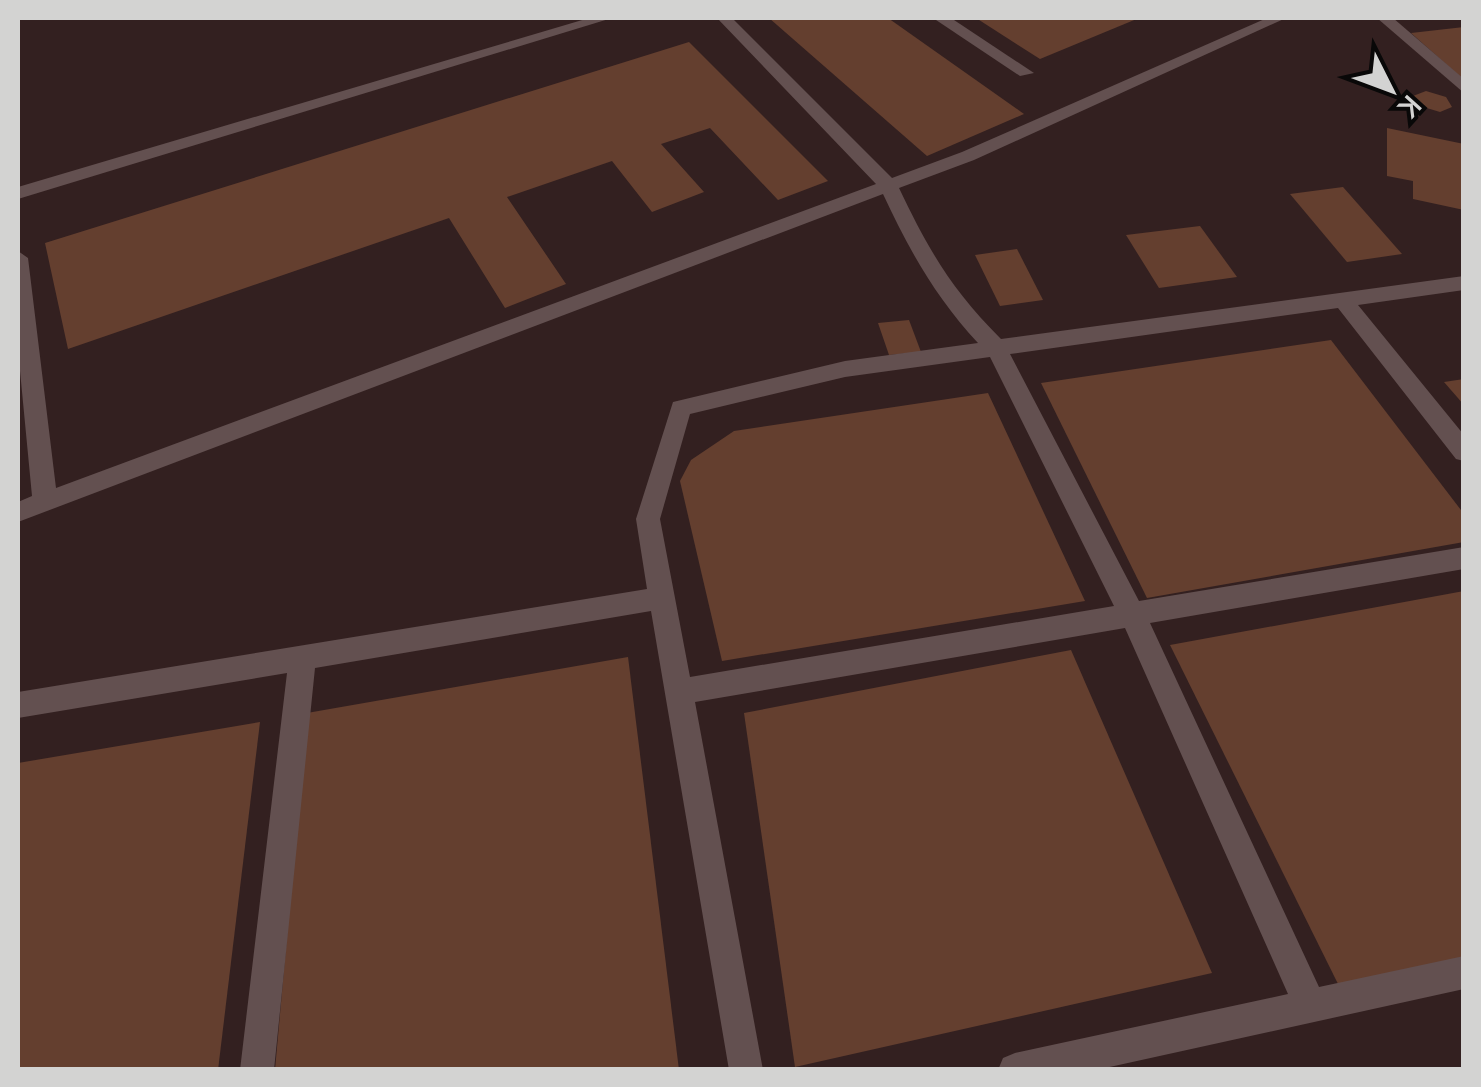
<svg xmlns="http://www.w3.org/2000/svg" width="1481" height="1087" font-family="Manrope,sans-serif">
<style>
.industrial{fill:#332020}
.building{fill:#643f2f}
.lines{fill:none;stroke-linecap:round;stroke-linejoin:round}
.street{fill:#635050;fill-rule:evenodd}
</style>
<rect width="100%" height="100%" fill="#1f1e1c"/>
<rect class="industrial" x="18" y="18" width="1445" height="1051"/>
<g class="building">
<path d="M769 18H888L1024 114 927 156Z"/>
<path d="M976 18H1139L1040 59Z"/>
<path d="M1464 27V80L1411 33Z"/>
<path d="M689 42 828 181 778 200 710 128 661 144 704 192 652 212 612 161 507 197 566 284 505 308 449 218 68 349 45 243Z"/>
<path d="M1426 91 1446 97 1452 107 1440 112 1420 106 1413 96Z"/>
<path d="M1387 128 1464 144V210L1413 199V181L1387 176Z"/>
<path d="M1343 187 1402 254 1347 262 1290 194Z"/>
<path d="M1200 226 1237 277 1159 288 1126 235Z"/>
<path d="M1017 249 1043 300 1000 306 975 255Z"/>
<path d="M909 320 921 352 889 355 878 323Z"/>
<path d="M1331 340 1464 514V542L1147 598 1041 383Z"/>
<path d="M1464 379V405L1444 382Z"/>
<path d="M988 393 1085 601 722 661 680 481 691 460 734 431Z"/>
<path d="M1464 591V968L1344 996 1170 645Z"/>
<path d="M1071 650 1212 973 795 1067 744 713Z"/>
<path d="M628 657 679 1070H275L307 713Z"/>
<path d="M260 722 218 1070H18V763Z"/>
</g>
<g class="lines">
<g class="street">
<path d="M589 18H612L18 199V187Z"/>
<path d="M717 18H732L892 178 962 152 1267 18H1286L974 160 899 188C929 251 952 290 1001 339L1464 276V290L1358 305 1464 435V461L1456 459 1338 308 1010 354 1139 601 1464 547V569L1150 623 1319 987 1464 956V989L1096 1070H998L1003 1058 1015 1053 1288 994 1125 628 695 702 763 1070H729L651 611 315 668 274 1070H240L287 673 18 718V692L647 589 636 519 673 402 845 361 978 343C936 298 909 250 883 194L18 522V502L32 496 18 350V251L28 258 56 488 876 184ZM990 357 1114 606 690 677 660 519 690 414 845 377Z"/>
<path d="M933 18H951L1034 73 1020 76Z"/>
<path d="M1377 18H1393L1464 79V93Z"/>
</g>
</g>
<rect width="1481" height="1087" fill="none" stroke="#d3d3d2" stroke-width="40"/>
<g transform="translate(1391 90) rotate(132)" stroke="#090808" stroke-width="8" paint-order="stroke">
<path d="M0-8L18 38L0 25L-18 38Z" fill="#d3d3d2"/>
<text y="-15" font-size="28" font-weight="bold" text-anchor="middle" fill="#d3d3d2">K</text>
</g>
</svg>
